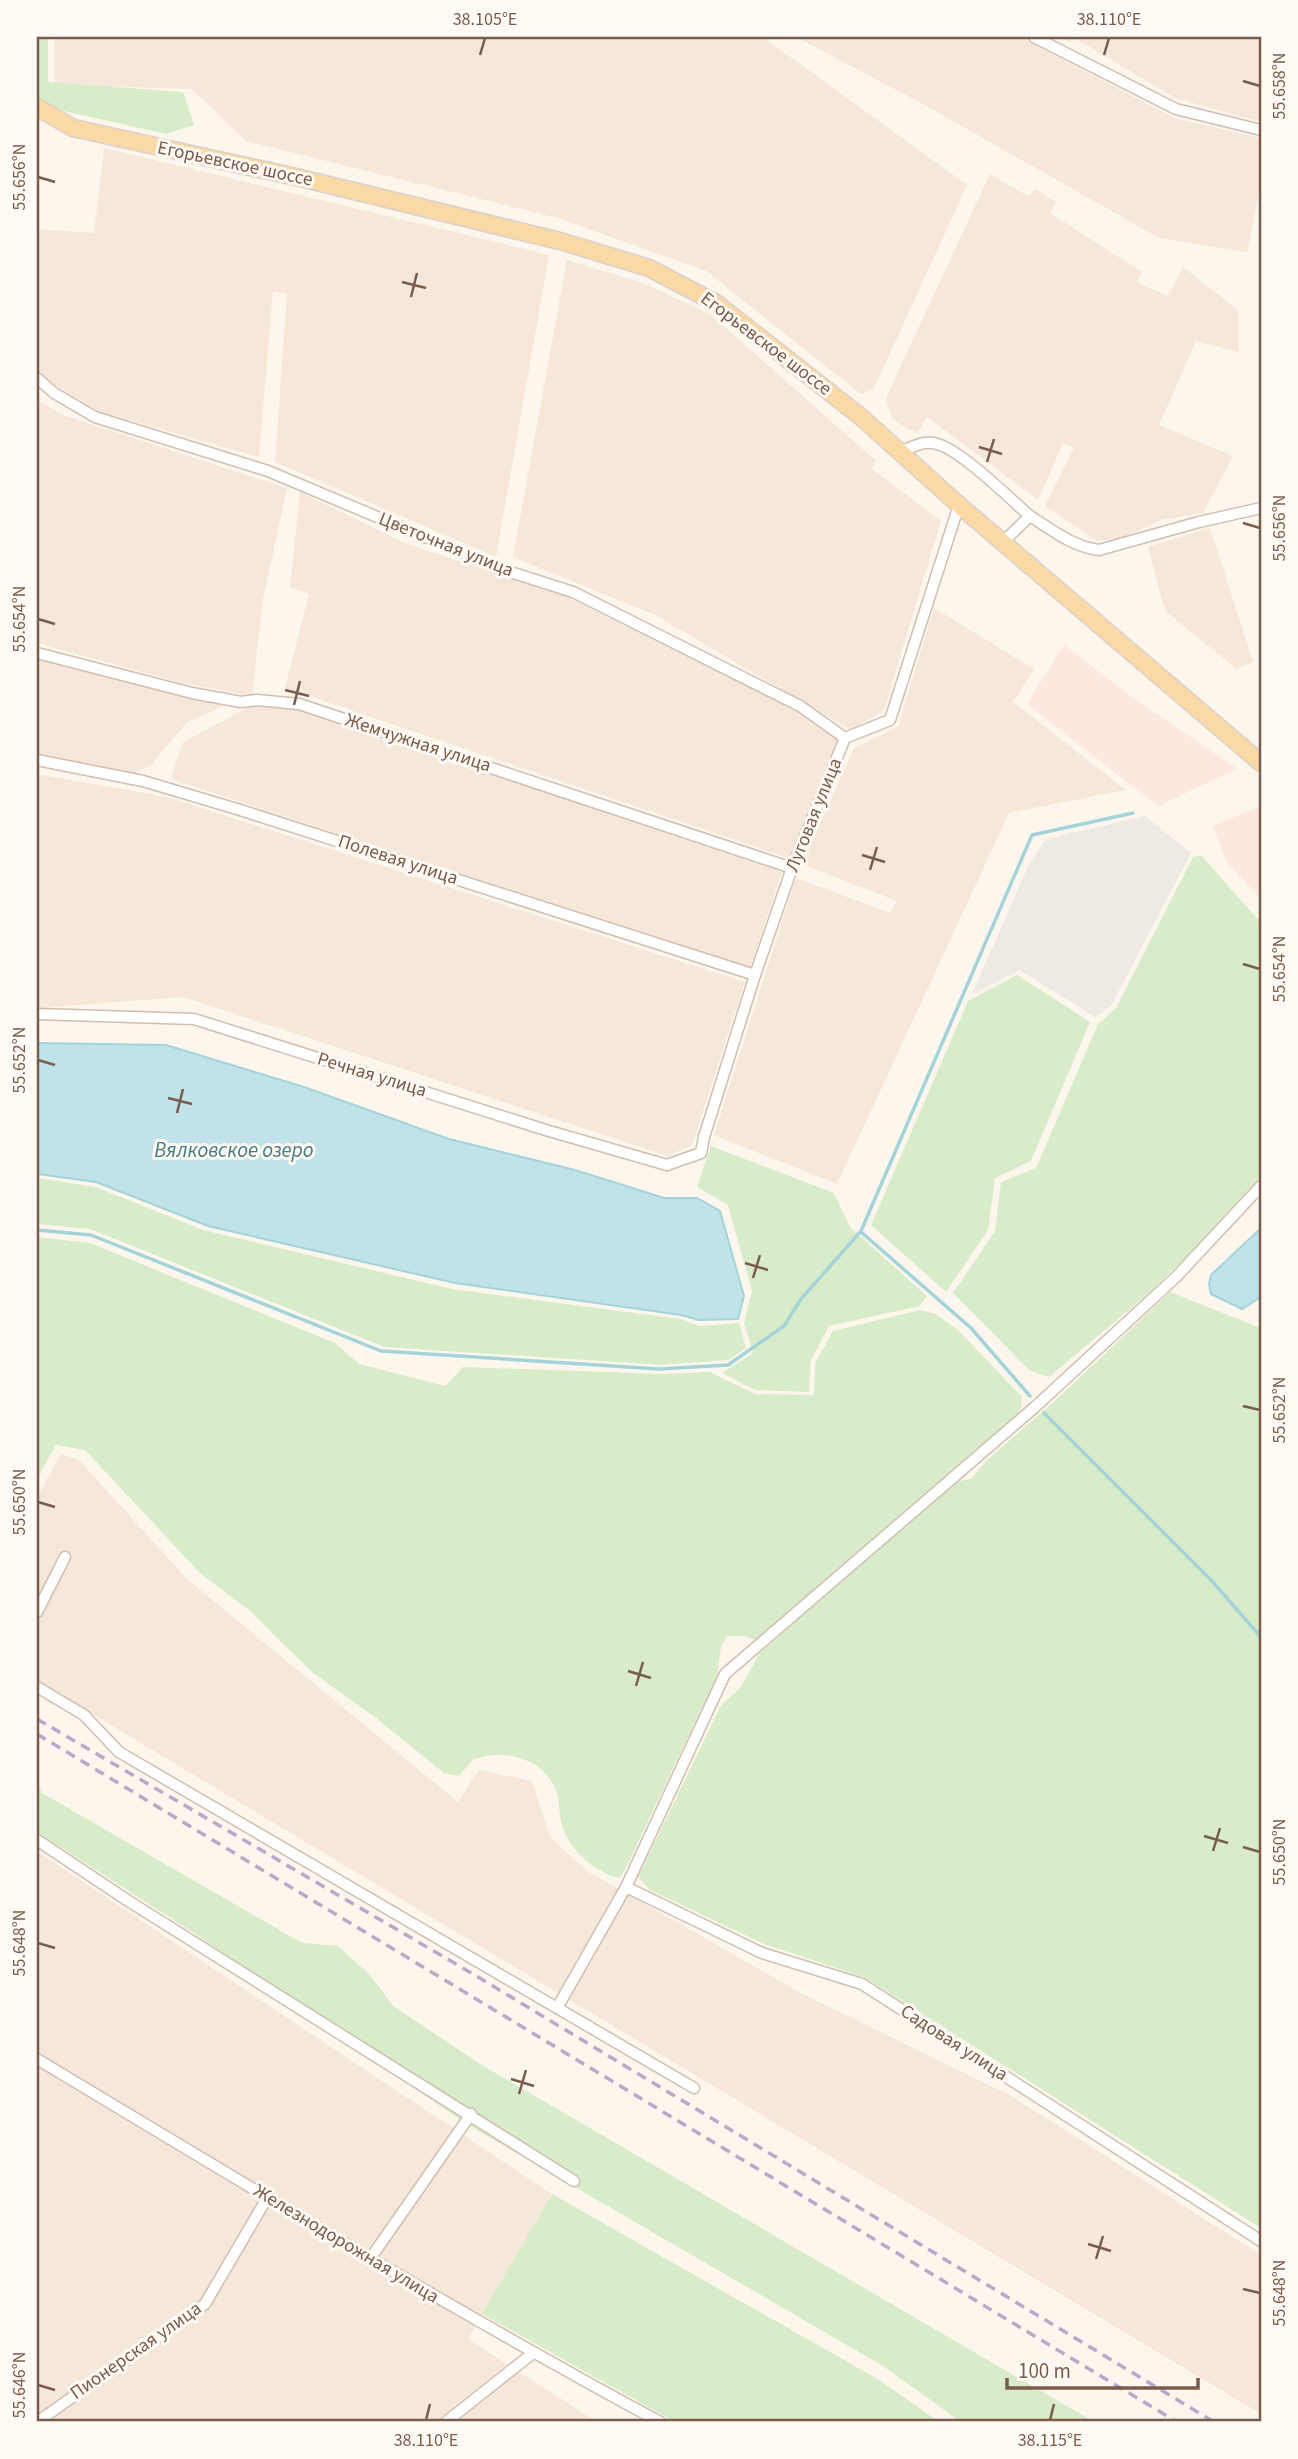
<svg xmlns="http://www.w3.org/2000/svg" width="1298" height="2459" font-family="'Source Sans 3',sans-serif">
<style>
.residential{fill:#f5e8da}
.commercial{fill:#fde8e0}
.industrial{fill:#efe9e4}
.green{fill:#d8ecc9}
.water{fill:#bfe3e8;stroke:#a5d3da;stroke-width:2}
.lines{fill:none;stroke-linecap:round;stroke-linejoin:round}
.stream{stroke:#a5d3da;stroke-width:3.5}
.street-casing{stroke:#d1beb0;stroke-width:13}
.primary-casing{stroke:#dad1cd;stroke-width:19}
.street{stroke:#fff;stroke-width:10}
.primary{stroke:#fbd9a5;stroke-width:16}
.rail{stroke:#b9a8c9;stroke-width:3.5;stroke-dasharray:10 7;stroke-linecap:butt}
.ticks{fill:none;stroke:#7a5c4d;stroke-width:2.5}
.labels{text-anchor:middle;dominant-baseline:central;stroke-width:6;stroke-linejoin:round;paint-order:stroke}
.street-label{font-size:19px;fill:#7a5c4d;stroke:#fffaf3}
.water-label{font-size:21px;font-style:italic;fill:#437c86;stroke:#fffaf3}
.neatline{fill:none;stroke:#7a5c4d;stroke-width:2.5}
.ticks-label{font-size:18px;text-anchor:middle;fill:#7a5c4d}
</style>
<rect width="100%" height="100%" fill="#fdf6ec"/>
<g class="residential">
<path d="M54 37H763L967 185 874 388 861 394 706 271 561 219 246 141 192 89 55 85Z"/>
<path d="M796 37H1020L1174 118 1261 138V182L1247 252 1159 238 923 104Z"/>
<path d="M1058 37H1259L1261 38V122L1175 98 1073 37 1070 42Z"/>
<path d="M104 148 549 255 496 557 275 462 287 293 273 292 259 457 100 412 48 381 37 369V229L94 233Z"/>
<path d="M990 174 1028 196 1036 189 1056 202 1050 213 1142 272 1137 282 1168 296 1183 267 1238 310 1239 352 1196 341 1159 425 1233 456 1203 513 1161 520 1122 538 1097 541 1045 506 1074 448 1063 443 1038 500 927 417 917 433 900 425 892 418 886 398Z"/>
<path d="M567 260 643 283 710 314 876 461 872 469 941 521 884 710 851 730 655 615 513 557Z"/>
<path d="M37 400 63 415 287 488 263 599 252 696 178 682 37 643Z"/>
<path d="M300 492 407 544 563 595 799 711 838 740 789 858 285 688 309 594 290 587Z"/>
<path d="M1210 528 1253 662 1237 669 1165 611 1148 547Z"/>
<path d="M934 608 1034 669 1013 702 1126 790 1009 813 837 1184 714 1135 796 878 890 913 897 901 802 864 854 748 898 727Z"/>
<path d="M37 659 195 700 229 703 186 723 151 765 131 775 37 753Z"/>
<path d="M251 706 298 709 783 869 750 969 171 779 183 742Z"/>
<path d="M37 774 167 797 745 982 692 1145 668 1156 184 997 37 1008Z"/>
<path d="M61 1454 79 1460 187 1579 458 1802 479 1770 532 1781 550 1837 587 1871 803 1994 1013 2097 1261 2255V2414L37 1681V1498Z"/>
<path d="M37 1851 552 2194 468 2339 597 2422H37Z"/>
</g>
<g class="commercial">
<path d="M1064 645 1125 692 1237 769 1158 806 1027 704Z"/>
<path d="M1261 806V899L1228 863 1212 826Z"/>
</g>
<path class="industrial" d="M1145 816 1191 853 1111 1006 1095 1017 1020 970 972 994 1030 862 1046 839Z"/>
<g class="green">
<path d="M37 37H48V82L183 92 194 125 166 134 37 105Z"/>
<path d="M1201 855 1261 923V1176L1188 1255 1150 1292 1049 1377 1030 1371 953 1293 995 1231 1001 1182 1036 1168 1098 1024 1116 1008 1193 857Z"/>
<path d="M1017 975 1090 1022 1031 1161 995 1178 988 1230 946 1292 871 1225 968 1001Z"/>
<path d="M711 1146 834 1193 850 1227 927 1296 920 1306 829 1326 811 1360 809 1392 755 1390 722 1373 753 1353 744 1323 752 1291 728 1205 697 1187Z"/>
<path d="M37 1178 96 1187 203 1230 452 1289 680 1319 700 1326 739 1323 746 1348 729 1360 662 1365 384 1347 90 1229 37 1224Z"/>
<path d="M37 1237 90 1243 335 1343 359 1364 445 1386 463 1367 664 1374 710 1372 755 1394 814 1395 815 1363 833 1331 920 1310 936 1314 959 1331 1022 1397 1021 1407 1016 1416 756 1640 744 1636H727L721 1646 717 1676 625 1870 619 1878C596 1872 573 1853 564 1831 559 1819 560 1806 557 1794 550 1765 515 1751 488 1756 484 1757 476 1758 473 1760 468 1765 464 1771 458 1776L444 1773 376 1718 313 1673 249 1610 200 1573 85 1450 56 1445 37 1479Z"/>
<path d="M1170 1292 1261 1328V2228L864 1977 764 1944 650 1890 638 1877 721 1705 741 1687 759 1654 953 1482 971 1479 987 1460 1059 1397Z"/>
<path d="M37 1781 42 1793 302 1943 338 1946 370 1975 393 2006 480 2064 1094 2422H961L883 2366 463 2122 194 1933 37 1832Z"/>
<path d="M552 2194 881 2381 939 2422H675L482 2314Z"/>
</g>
<g class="water">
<path d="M37 1043 166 1045 304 1087 449 1139 575 1170 664 1198H697L720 1211 744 1296 738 1319 699 1320 681 1315 455 1283 208 1226 96 1182 37 1174Z"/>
<path d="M1261 1228V1297L1242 1309 1211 1294 1209 1284 1211 1275Z"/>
</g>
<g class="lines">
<g class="stream">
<path d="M37 1230 91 1235 381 1351 659 1369 728 1365 784 1326 801 1299 861 1231 1032 835 1133 813"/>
<path d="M861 1232 971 1328 1030 1396"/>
<path d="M1044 1413 1211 1580 1261 1637"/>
</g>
<defs>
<g id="street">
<path d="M1034 37 1176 109 1261 130"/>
<path d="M37 378 54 393 95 417 268 471 501 569 573 592 800 706 845 738"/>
<path d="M900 452C912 447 924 440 937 444 961 450 1009 498 1030 516"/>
<path d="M1003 542 1030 516C1052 530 1073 547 1099 550L1199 522 1261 508"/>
<path d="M37 653 192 693 241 702 257 700 299 704 792 868"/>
<path d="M37 760 143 781 237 809 755 975"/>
<path d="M37 1014 194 1019 549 1131 667 1165 701 1153 704 1137 755 975 792 868 845 738 890 720 959 505"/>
<path d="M37 1612 65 1557"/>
<path d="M37 1687 84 1715 119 1752 694 2088"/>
<path d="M37 1840 130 1902 574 2181"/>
<path d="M626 1887 762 1953 862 1984 1261 2241"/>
<path d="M557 2008 626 1887 725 1674 1035 1407 1176 1277 1261 1186"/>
<path d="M37 2059C243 2183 449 2308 660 2422"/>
<path d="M370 2259 471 2114"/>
<path d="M37 2422 205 2304 267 2198"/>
<path d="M446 2422 533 2353"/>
</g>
<path id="primary" d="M37 107 73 128 296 177 560 241 649 268 716 303 861 417 959 505 1261 763"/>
</defs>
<use href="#street" class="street-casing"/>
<use href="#primary" class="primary-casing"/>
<use href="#street" class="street"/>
<use href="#primary" class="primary"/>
<g class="rail">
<path d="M37 1719 473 1974 1214 2422"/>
<path d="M37 1734 1177 2422"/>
</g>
</g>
<path class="ticks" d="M480 55 485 38M1104 55 1109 38M1243 81 1260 86M38 177 55 182M402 282 426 288M411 297 417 273M979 447 1002 454M987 462 994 439M1243 523 1260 528M38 619 55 624M285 690 309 696M294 705 300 681M862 855 885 862M870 870 877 847M1243 964 1260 969M38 1060 55 1065M168 1098 192 1104M177 1113 183 1089M745 1263 768 1270M753 1278 760 1255M1243 1406 1260 1410M38 1502 55 1507M628 1671 651 1678M636 1686 643 1662M1204 1836 1228 1843M1243 1847 1260 1852M1213 1851 1220 1828M38 1943 55 1948M511 2079 534 2086M519 2094 526 2070M1088 2244 1111 2251M1096 2259 1103 2236M1243 2289 1260 2293M38 2385 55 2390M426 2420 430 2404M1050 2420 1054 2404"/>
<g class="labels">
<g class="street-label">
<text transform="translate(235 164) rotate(12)">Егорьевское шоссе</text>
<text transform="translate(766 344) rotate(37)">Егорьевское шоссе</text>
<text transform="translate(446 545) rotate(22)">Цветочная улица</text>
<text transform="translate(418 743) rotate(18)">Жемчужная улица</text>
<text transform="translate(814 815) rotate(-68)">Луговая улица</text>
<text transform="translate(398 860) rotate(18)">Полевая улица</text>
<text transform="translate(372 1075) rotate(17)">Речная улица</text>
<text transform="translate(954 2043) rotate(33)">Садовая улица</text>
<text transform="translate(346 2244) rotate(31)">Железнодорожная улица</text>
<text transform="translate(136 2351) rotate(-35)">Пионерская улица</text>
</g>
<g class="water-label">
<text x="234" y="1150">Вялковское озеро</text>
</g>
</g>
<rect width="1298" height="2459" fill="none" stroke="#fffaf3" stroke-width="77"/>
<path d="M1007 2378v10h191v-10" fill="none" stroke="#7a5c4d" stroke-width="3.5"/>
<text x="1018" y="2378" font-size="21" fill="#7a5c4d" stroke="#fffaf3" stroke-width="5" paint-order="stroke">100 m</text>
<rect x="38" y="38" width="1222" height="2382" class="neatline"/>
<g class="ticks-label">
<text x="485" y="25">38.105°E</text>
<text x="1109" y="25">38.110°E</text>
<text transform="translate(1279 86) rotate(-90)" y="6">55.658°N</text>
<text transform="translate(19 177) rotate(-90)" y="6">55.656°N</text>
<text transform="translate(1279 528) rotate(-90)" y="6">55.656°N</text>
<text transform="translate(19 619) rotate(-90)" y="6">55.654°N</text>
<text transform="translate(1279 969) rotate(-90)" y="6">55.654°N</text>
<text transform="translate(19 1060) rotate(-90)" y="6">55.652°N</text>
<text transform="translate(1279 1410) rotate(-90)" y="6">55.652°N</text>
<text transform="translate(19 1502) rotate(-90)" y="6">55.650°N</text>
<text transform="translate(1279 1852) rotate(-90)" y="6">55.650°N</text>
<text transform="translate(19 1943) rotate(-90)" y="6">55.648°N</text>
<text transform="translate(1279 2293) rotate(-90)" y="6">55.648°N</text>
<text transform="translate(19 2385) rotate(-90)" y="6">55.646°N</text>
<text x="426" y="2446">38.110°E</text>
<text x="1050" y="2446">38.115°E</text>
</g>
</svg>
